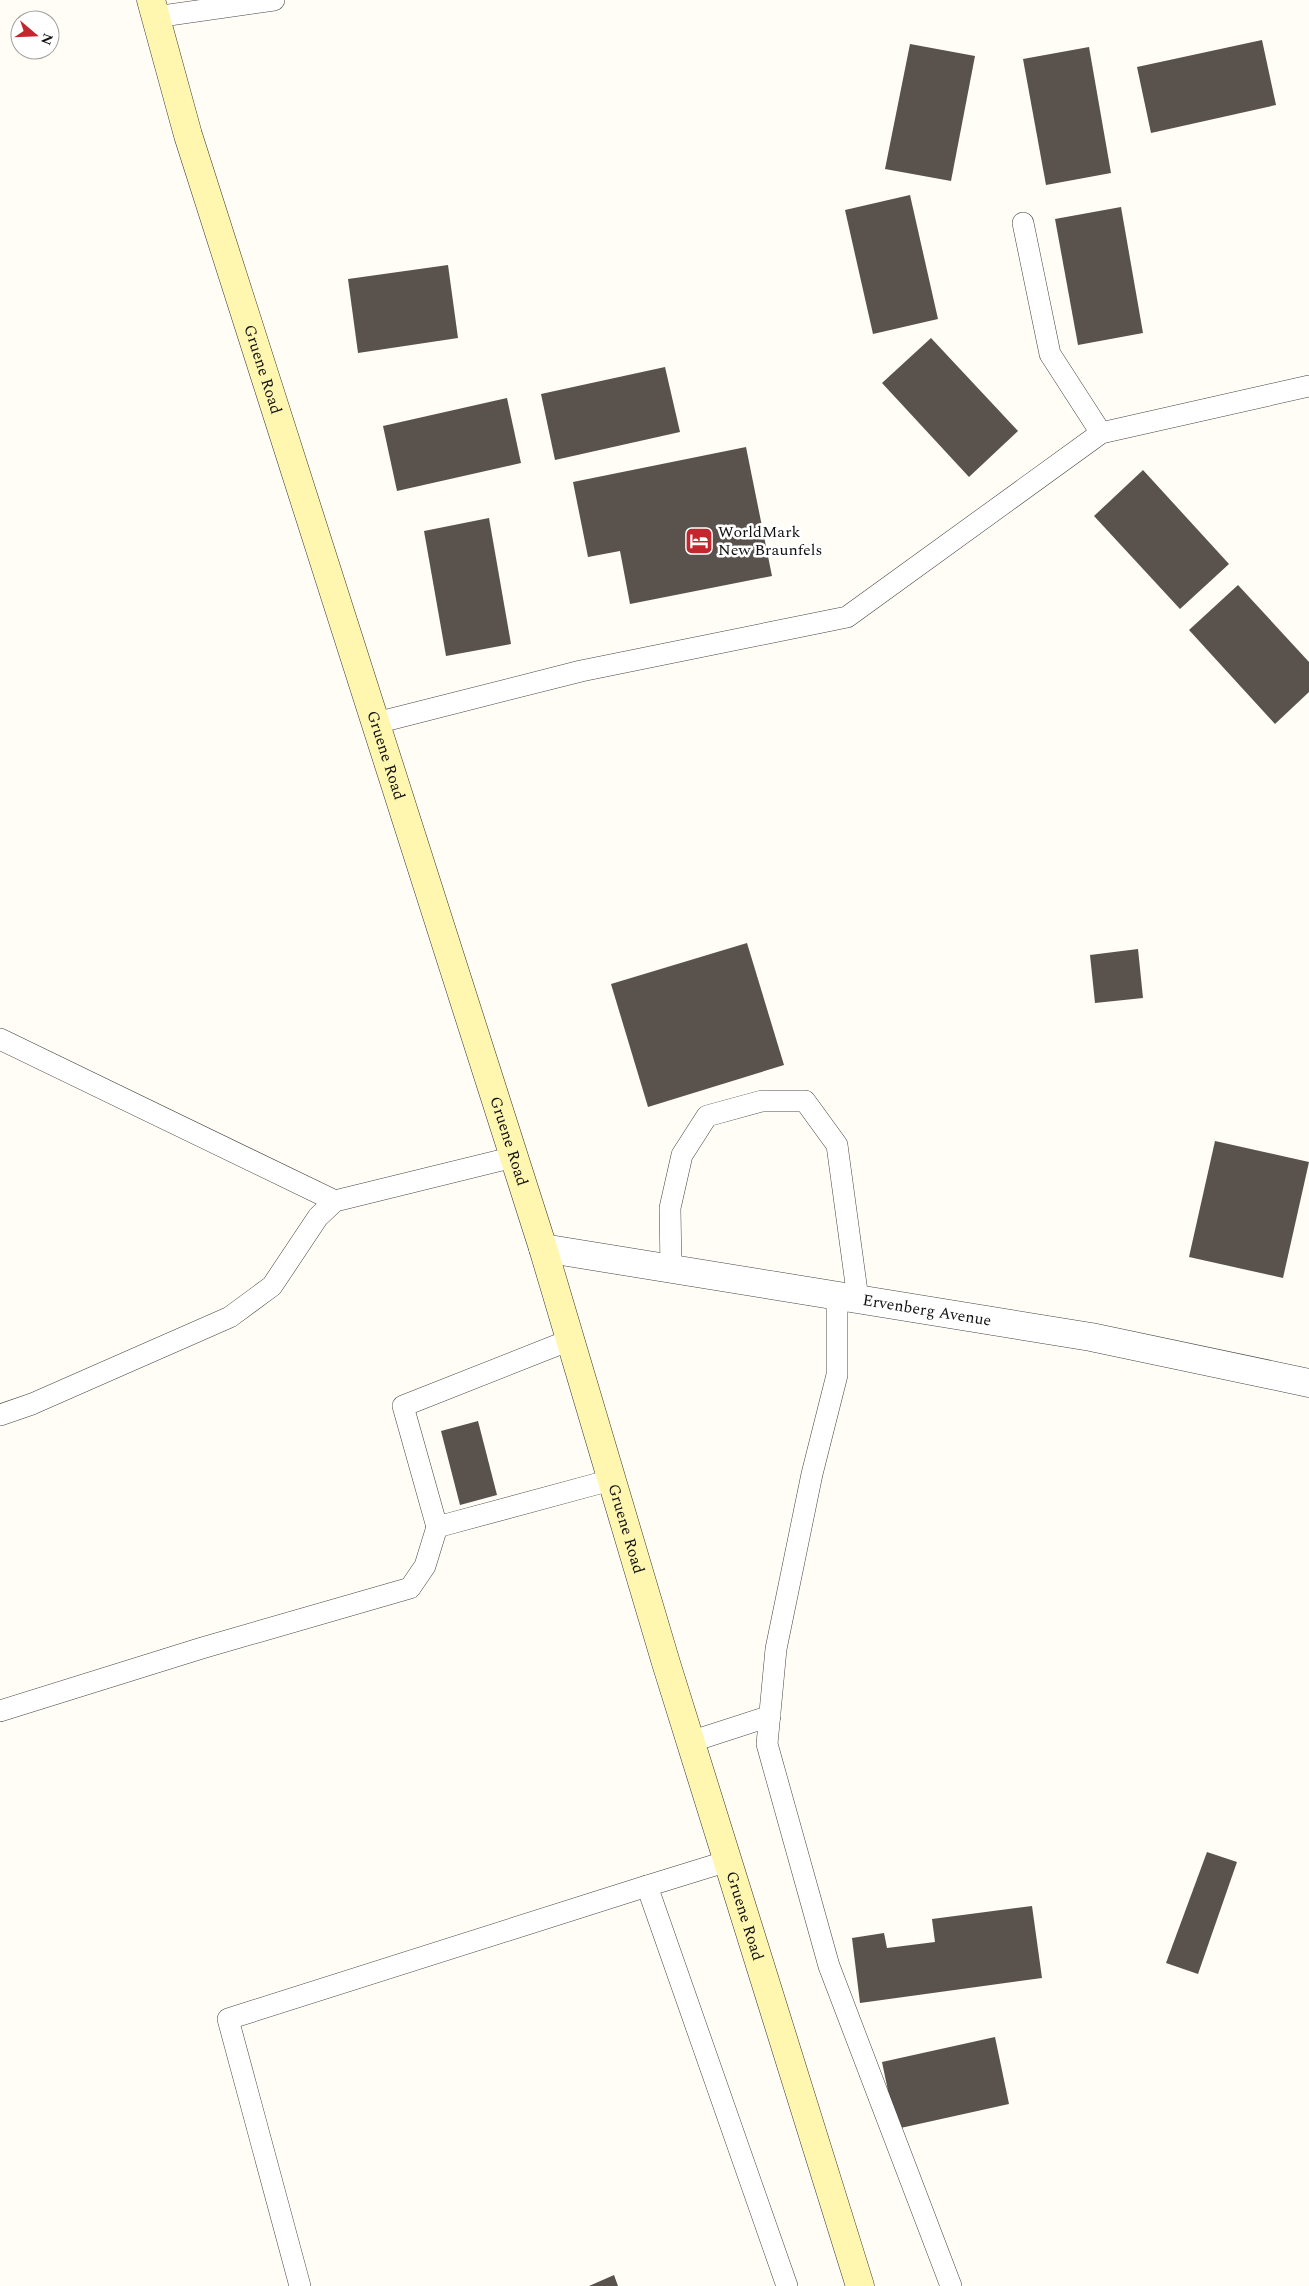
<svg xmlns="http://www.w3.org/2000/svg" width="1309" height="2286" font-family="Spectral,serif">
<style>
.building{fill:#5a524d}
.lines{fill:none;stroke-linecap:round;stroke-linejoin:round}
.lane-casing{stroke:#444;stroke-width:22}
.street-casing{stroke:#444;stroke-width:29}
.secondary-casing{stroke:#333;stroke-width:29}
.lane{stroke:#fff;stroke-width:21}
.street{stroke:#fff;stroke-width:28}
.secondary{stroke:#fff6b0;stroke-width:28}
.labels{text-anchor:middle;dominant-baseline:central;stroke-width:5;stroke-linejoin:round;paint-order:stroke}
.street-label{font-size:16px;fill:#111;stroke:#fff}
.poi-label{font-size:16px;fill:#111;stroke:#fff;text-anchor:start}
</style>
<rect width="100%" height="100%" fill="#fffdf5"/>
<g class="building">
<path d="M1262 40 1276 105 1151 133 1137 67Z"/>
<path d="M910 44 975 56 951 181 885 169Z"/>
<path d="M1089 47 1111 173 1046 185 1023 59Z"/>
<path d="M910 195 938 319 873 334 845 210Z"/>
<path d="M1121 207 1143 333 1078 345 1055 219Z"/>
<path d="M448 265 458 338 358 353 348 279Z"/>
<path d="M931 338 1018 431 969 477 882 383Z"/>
<path d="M665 367 680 432 555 460 541 394Z"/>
<path d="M507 398 521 463 397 491 383 426Z"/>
<path d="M746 447 772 576 630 604 620 551 588 557 573 482Z"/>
<path d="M1143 470 1229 564 1180 609 1094 516Z"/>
<path d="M489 518 511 644 446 656 424 531Z"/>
<path d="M1238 585 1309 662V692L1275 724 1189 630Z"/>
<path d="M747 943 784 1065 648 1107 611 984Z"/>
<path d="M1138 949 1143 998 1095 1003 1090 955Z"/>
<path d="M1215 1141 1309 1162 1283 1278 1189 1257Z"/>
<path d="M478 1421 497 1495 460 1505 441 1431Z"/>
<path d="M1207 1852 1237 1862 1198 1974 1166 1963Z"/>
<path d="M1032 1906 1042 1978 860 2003 852 1938 884 1933 887 1948 935 1942 932 1919Z"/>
<path d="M995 2037 1009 2104 896 2129 882 2062Z"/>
<path d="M614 2275 618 2286H589Z"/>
</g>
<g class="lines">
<defs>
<g id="lane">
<path d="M155 17 274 0"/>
<path d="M1023 223 1050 354 1101 433"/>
<path d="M376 723 581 671 847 617 1101 433 1309 386"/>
<path d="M0 1039 335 1201"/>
<path d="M671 1269 670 1208 682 1155 707 1116 762 1101H805L837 1145 858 1299"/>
<path d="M837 1296V1375L812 1474 776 1649 767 1744 829 1966 951 2286"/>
<path d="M570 1340 403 1406 437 1527 611 1480"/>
<path d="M0 1415 32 1404 230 1317 272 1286 318 1217 335 1201 514 1157"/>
<path d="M0 1711 202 1648 410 1588 425 1566 437 1527"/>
<path d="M690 1742 770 1716"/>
<path d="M728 1861 647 1886 787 2286"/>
<path d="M300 2286 228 2019 647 1886"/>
</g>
<g id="street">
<path id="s1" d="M543 1248 1091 1337 1309 1383"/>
</g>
<g id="secondary">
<path id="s2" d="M151 0 188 135 543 1248 666 1663 860 2286"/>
</g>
</defs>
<use href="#lane" class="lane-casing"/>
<use href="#street" class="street-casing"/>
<use href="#secondary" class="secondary-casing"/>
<use href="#lane" class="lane"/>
<use href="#street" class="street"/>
<use href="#secondary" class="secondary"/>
</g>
<defs>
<symbol id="hotel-square" viewBox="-11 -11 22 22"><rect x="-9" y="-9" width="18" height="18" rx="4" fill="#c4262e" stroke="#fff"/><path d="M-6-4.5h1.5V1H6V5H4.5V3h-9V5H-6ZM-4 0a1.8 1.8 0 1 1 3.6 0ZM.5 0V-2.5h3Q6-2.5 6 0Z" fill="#fff"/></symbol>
</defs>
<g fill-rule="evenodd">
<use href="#hotel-square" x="683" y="525" width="32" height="32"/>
</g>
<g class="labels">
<g class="street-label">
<text stroke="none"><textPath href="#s2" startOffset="386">Gruene Road</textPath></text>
<text stroke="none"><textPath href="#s2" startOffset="791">Gruene Road</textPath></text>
<text stroke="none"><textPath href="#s2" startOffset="1196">Gruene Road</textPath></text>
<text stroke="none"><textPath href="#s1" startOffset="389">Ervenberg Avenue</textPath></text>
<text stroke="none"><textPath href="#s2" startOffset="1601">Gruene Road</textPath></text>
<text stroke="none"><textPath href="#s2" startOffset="2006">Gruene Road</textPath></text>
</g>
<g class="poi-label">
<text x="718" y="532">WorldMark<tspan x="718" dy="18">New Braunfels</tspan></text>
</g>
</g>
<g transform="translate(35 35) rotate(109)"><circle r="24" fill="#ffffff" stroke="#a0a0a0"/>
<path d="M0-4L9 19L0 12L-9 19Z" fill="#c4262e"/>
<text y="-8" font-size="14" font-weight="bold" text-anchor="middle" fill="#111111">N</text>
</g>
</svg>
